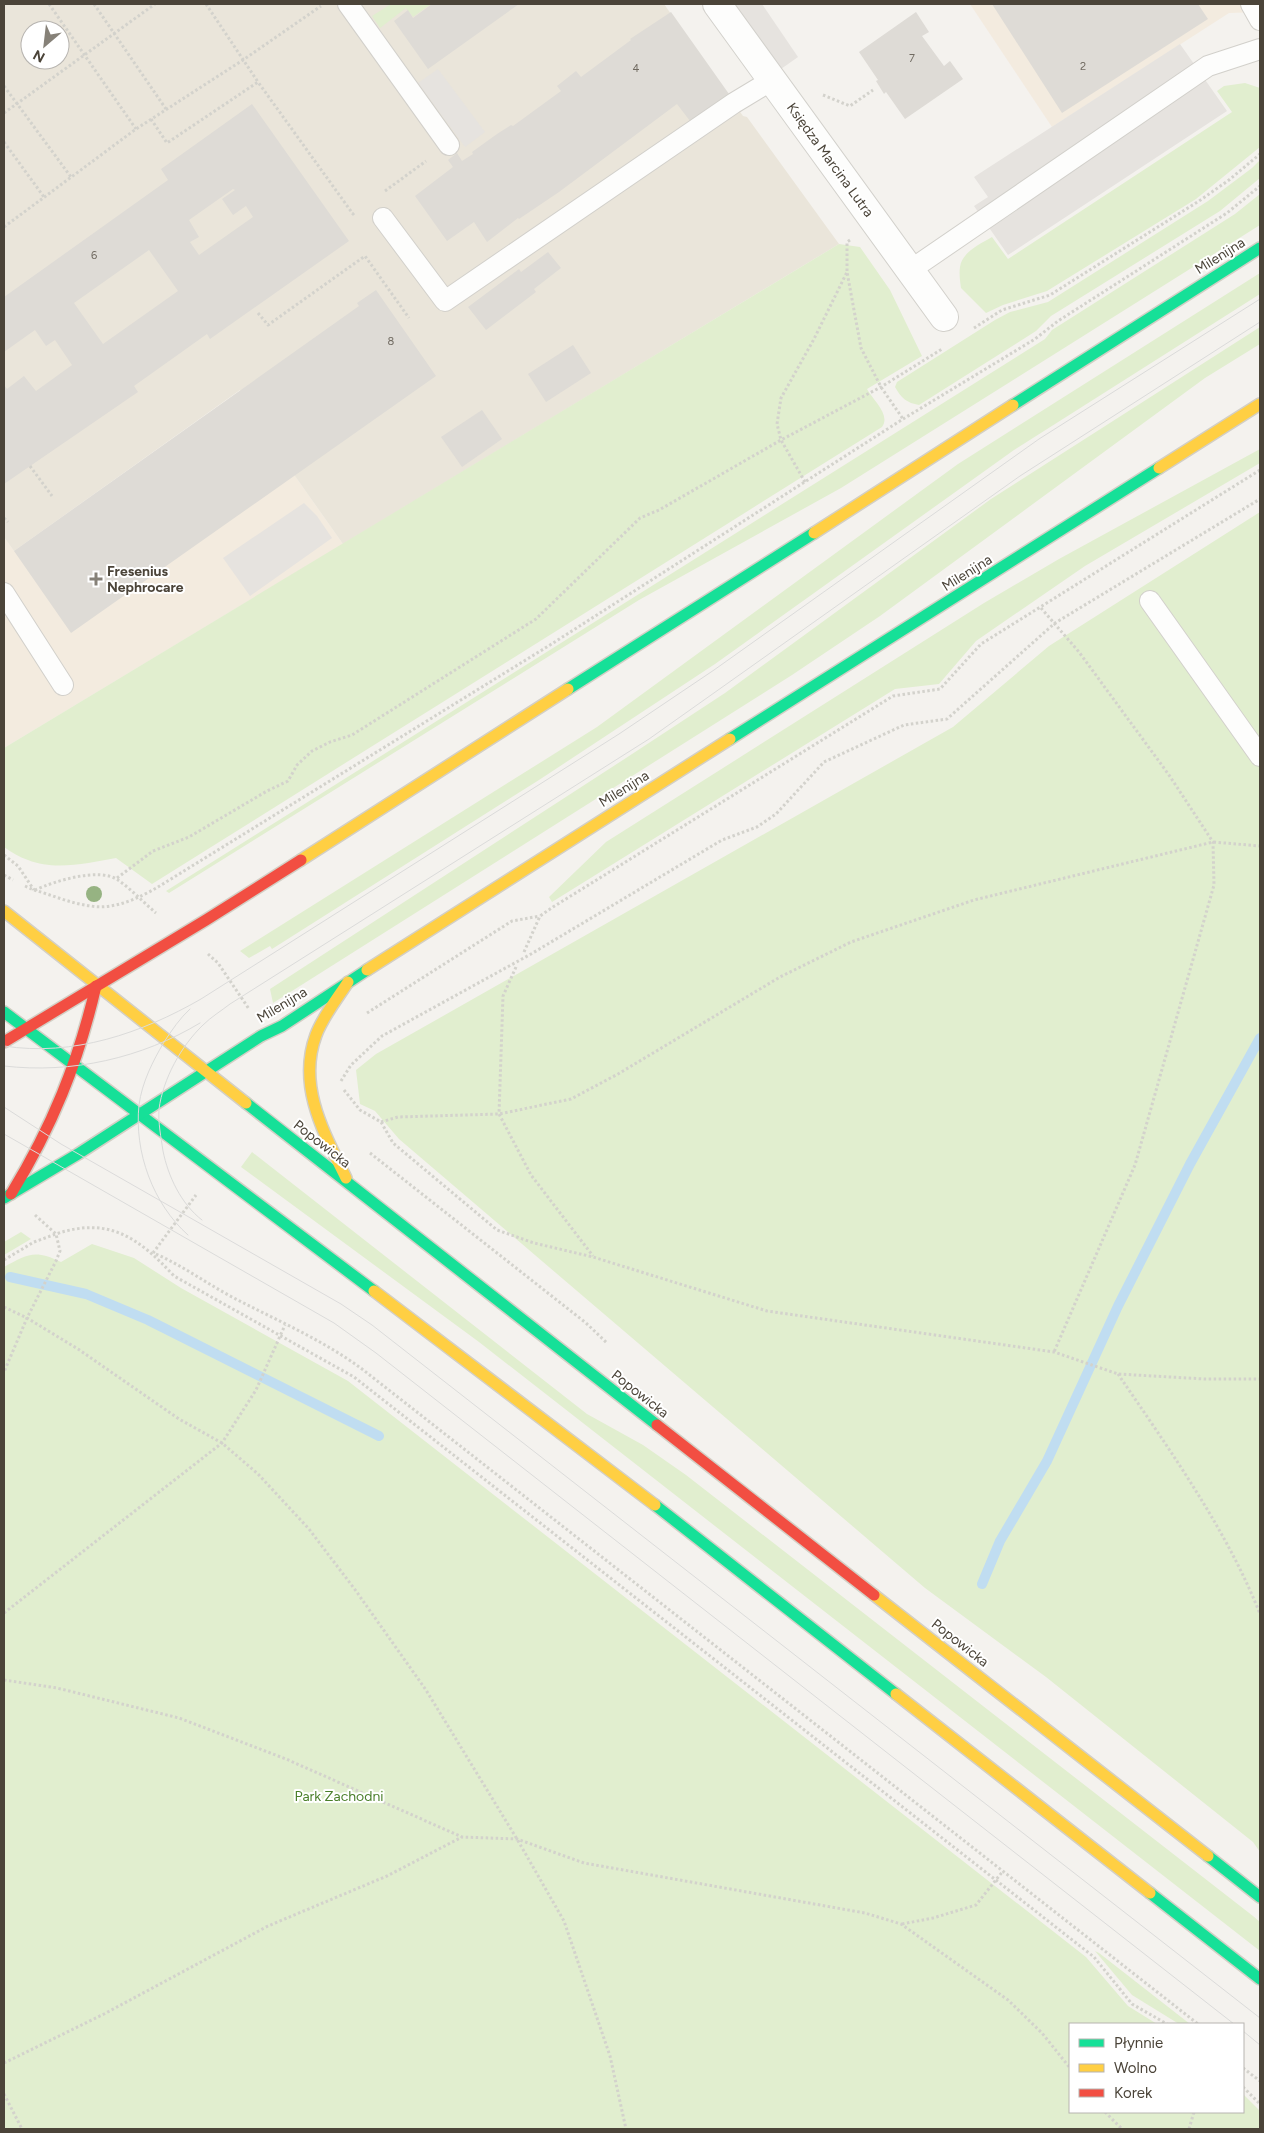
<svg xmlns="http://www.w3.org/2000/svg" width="1264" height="2133" font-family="Figtree,sans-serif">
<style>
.commercial{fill:#f3ebdf}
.education{fill:#eae5da;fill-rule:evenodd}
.green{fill:#e1eecf}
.parking{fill:#e6e3df}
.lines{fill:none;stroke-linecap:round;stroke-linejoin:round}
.stream{stroke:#c0ddf1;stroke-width:10}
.building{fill:#dedbd6;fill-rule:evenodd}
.lane-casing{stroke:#d2d0cb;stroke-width:22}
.street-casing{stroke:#d2d0cb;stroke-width:30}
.fast-casing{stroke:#d3cfc5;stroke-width:14}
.slow-casing{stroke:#d3cfc5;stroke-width:14}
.jam-casing{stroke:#d3cfc5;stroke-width:14}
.path{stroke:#d3d2cc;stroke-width:3;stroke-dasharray:2.5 2.5;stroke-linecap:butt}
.lane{stroke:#fdfdfc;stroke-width:20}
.street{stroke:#fdfdfc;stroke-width:28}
.fast{stroke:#16e098;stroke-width:11}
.slow{stroke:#ffcf43;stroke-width:11}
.jam{stroke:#f24e42;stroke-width:11}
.tram{stroke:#dbdbda;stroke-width:1}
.tree{fill:#96b382}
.poi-dot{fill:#868178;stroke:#fff;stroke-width:2}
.labels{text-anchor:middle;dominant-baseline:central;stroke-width:4;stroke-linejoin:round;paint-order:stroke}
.number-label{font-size:11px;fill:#706a61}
.street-label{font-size:14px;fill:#4b4439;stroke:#fff}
.poi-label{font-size:14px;font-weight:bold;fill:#4b4439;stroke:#fff;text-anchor:start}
.park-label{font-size:14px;fill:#4a7f2a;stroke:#fff}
</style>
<rect width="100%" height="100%" fill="#f4f2ee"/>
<g class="commercial">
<path d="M970 4H1260V12L1229 13 1052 127Z"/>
<path d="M241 390 259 425 343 544 4 748V537L14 551Z"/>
</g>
<path class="education" d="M4 4H664L743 116 747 117 839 244 343 544 259 425 263 421 240 390 14 551 4 537ZM30 30H60V60H30Z"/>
<g class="green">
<path d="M391 4H431L413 17 406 8 380 28 372 16Z"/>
<path d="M1245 83 1260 88V147L1196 199 1047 291 1003 305 986 313 961 288C960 281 959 273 960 267 962 252 980 244 992 237L1008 259 1232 112 1217 91 1224 86Z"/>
<path d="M1260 160V178L1220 211 1051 316 1036 331 919 405C907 403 901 398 895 387L897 382 995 320 1010 312 1048 302 1208 201 1252 168Z"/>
<path d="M1260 194V225L841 488 639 600 169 893 166 891 1045 339 1052 330 1235 214Z"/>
<path d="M839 244 860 247 890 290 922 356 867 389C873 400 891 415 882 427L152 884 116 858C88 863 55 871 28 860 19 857 11 852 4 847V748Z"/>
<path d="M1260 273V294L1014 450 715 664 539 780 272 949 270 946 249 958 240 951 597 727 958 464Z"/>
<path d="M1260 327V344L1205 378 880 616 792 675 273 1003 270 989 626 758 725 693 991 499Z"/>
<path d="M1260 449V463L1085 566 976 641 939 684 895 689 552 902 549 897 606 842 984 603 1059 559Z"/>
<path d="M1260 512V1852L1253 1842 1046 1677 925 1588 399 1139 375 1111 360 1104 356 1070 376 1054 953 727 1049 646Z"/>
<path d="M252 1152 587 1414 643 1445 686 1475 1253 1916 1260 1922V1951L479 1342 241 1167Z"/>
<path d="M21 1232 31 1239 4 1255V1242Z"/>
<path d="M92 1244 134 1258 181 1288 348 1381 1086 1957 1128 2006 1157 2024H1070V2112H1243V2094L1260 2111V2129H4V1267C27 1254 35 1249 61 1262Z"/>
<path d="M1095 1951 1099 1953 1190 2024H1179L1132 1995Z"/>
</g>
<g class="parking">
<path d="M734 4H762L798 57 781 69Z"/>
<path d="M1180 44 1227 111 1008 255 974 206 988 197 974 177Z"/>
<path d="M438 69 485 132 465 147 418 83Z"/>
<path d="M304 503 317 516 332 538 250 596 223 558Z"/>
</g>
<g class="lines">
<g class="stream">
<path d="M10 1277 86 1294 148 1320 379 1436"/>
<path d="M982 1584 1000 1541 1047 1461 1118 1306 1190 1164 1260 1038"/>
</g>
</g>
<g class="building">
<path d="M432 4H519L428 69 394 21 408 10 413 18Z"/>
<path d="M992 4H1198L1208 19 1062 113Z"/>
<path d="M671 12 729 94 690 121 677 104 559 192 519 219 518 218 487 242 474 222 447 241 415 196 453 167 448 160 457 153 462 161 473 154 472 152 497 134 511 125 513 126 561 91 557 86 576 71 581 77 631 40 630 39Z"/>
<path d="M916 12 929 32 922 36 944 66 950 61 963 79 905 119 886 92 884 94 876 81 878 80 859 52Z"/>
<path d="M252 104 349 241 210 339 207 334 134 386 138 392 4 484V385L7 389 24 376 36 391 72 365 55 340 46 346 35 330 4 352V297L168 180 161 169ZM233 189 235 190 222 199 233 215 246 206 253 217 199 255 190 242 199 237 189 220ZM149 250 178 291 103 344 74 303Z"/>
<path d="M548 252 561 268 534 289 536 292 486 330 468 307 519 269 521 272Z"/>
<path d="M376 290 436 376 71 633 14 551 359 306 357 303Z"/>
<path d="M573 345 591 373 546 402 528 374Z"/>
<path d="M482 410 502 439 462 467 441 437Z"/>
</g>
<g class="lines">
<defs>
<g id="lane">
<path d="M348 4 449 145"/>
<path d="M1251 4 1260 20"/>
<path d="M383 218 445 301 734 103 772 80"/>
<path d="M909 271 1208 66 1260 49"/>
<path d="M4 593 63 685"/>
<path d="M1150 601 1260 756"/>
</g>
<path id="street" d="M717 4 944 317"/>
<g id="fast">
<path d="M1013 405 1260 248"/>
<path d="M568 689 814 533"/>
<path d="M730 739 1159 468"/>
<path d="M4 1012 374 1291"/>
<path d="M246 1103 657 1425"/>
<path d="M4 1198 78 1154 261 1036 282 1026 367 970"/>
<path d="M655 1505 896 1694"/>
<path d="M1208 1856 1260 1897"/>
<path d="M1150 1893 1260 1979"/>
</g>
<g id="slow">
<path d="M1159 468 1260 404"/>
<path d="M814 533 1013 405"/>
<path d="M301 860 568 689"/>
<path d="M4 911 246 1103"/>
<path d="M367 970 730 739"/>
<path d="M346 1178C324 1133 297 1086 316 1035 323 1016 337 999 348 982"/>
<path d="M374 1291 655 1505"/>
<path d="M874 1595 1208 1856"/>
<path d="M896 1694 1150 1893"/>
</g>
<g id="jam">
<path d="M4 1042 206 920 301 860"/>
<path d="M11 1194C52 1127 78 1063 96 986"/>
<path d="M657 1425 874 1595"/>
</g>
</defs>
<use href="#lane" class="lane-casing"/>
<use href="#street" class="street-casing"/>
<use href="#fast" class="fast-casing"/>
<use href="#slow" class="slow-casing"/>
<use href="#jam" class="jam-casing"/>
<g class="path">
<path d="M49 4 136 129"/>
<path d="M94 4 166 109"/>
<path d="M206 4 258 82"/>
<path d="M4 86 71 177"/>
<path d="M823 95 850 106 873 90"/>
<path d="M4 113 155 4"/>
<path d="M151 119 167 143 258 82 353 214 355 212"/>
<path d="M4 142 44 197"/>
<path d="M385 191 426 161"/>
<path d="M4 227 136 129 243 60 321 6"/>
<path d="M850 240 847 242V272L861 348 881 387 903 419"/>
<path d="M258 313 268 325 365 256 409 318"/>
<path d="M974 328 1002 310 1050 295 1199 201 1229 180 1260 154"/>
<path d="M30 466 52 496"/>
<path d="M805 482 781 440 777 424 781 398 814 339 847 272"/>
<path d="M4 518 8 522"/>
<path d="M1041 608 1079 652 1169 775 1213 842 1214 885 1135 1165 1054 1352"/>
<path d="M4 855 18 866 34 890"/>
<path d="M4 875 13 880"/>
<path d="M117 878 153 851 189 837 267 791 288 781 297 765 312 751 330 742 352 735 536 619 640 518 659 510 781 440 881 387 942 349"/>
<path d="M25 886 34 890C52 895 72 904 91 906 114 910 139 898 158 887L550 645 903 419 1035 339 1058 321 1227 213 1260 186"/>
<path d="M35 890C55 881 99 867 118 880 131 889 143 902 156 913"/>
<path d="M524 952 540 916 553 907 893 696 940 689 981 644 1260 470"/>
<path d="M208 954 218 963 249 1009"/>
<path d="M516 967 503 996 499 1114 531 1175 593 1256"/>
<path d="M367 1013 512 921 540 916"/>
<path d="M341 1081 351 1065 382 1036 531 954 722 840 757 827 776 814 824 762 904 725 947 719 1055 623 1260 499"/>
<path d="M344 1090 360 1110 381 1122 393 1143 497 1230 534 1243 593 1257 767 1311 1054 1352 1118 1374 1205 1379H1260"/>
<path d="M381 1122 398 1117 499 1114 571 1099 618 1074 780 977 851 942 974 900 1213 842 1260 846"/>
<path d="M370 1153 586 1323 607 1343"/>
<path d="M35 1215 56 1234C109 1216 139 1238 174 1276L354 1377 1094 1957 1132 2004 1167 2024"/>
<path d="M153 1253 196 1195"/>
<path d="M156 1254C183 1266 206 1283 232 1297 276 1320 323 1340 362 1369L1198 2024"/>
<path d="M4 1260 34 1242 56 1234 60 1251 56 1261 27 1318 4 1372"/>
<path d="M4 1307 27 1318 78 1349 179 1419 222 1443 258 1474 309 1529 356 1591 426 1690 517 1839 564 1921 610 2056 626 2129"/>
<path d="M1118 1374C1169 1449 1227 1530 1260 1614"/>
<path d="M4 1613 222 1443 256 1390 285 1325"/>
<path d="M4 1680 57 1688 179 1718 286 1759 462 1837 517 1839 584 1863 865 1913 901 1924 1008 2000 1042 2033 1070 2068"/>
<path d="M902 1924 933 1918 976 1905 1003 1871"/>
<path d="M4 2063 104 2014 268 1926 387 1876 462 1837"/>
<path d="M1243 2068 1260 2081"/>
<path d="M1243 2087 1260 2104"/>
<path d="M4 2094 22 2129"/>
<path d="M1105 2112 1122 2129"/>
<path d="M1189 2129 1194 2112"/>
</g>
<use href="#lane" class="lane"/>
<use href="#street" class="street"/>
<use href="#fast" class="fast"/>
<use href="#slow" class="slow"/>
<use href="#jam" class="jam"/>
<g class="tram">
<path d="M4 1046C73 1057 142 1033 201 999L619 734 714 670 1039 439 1260 299"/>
<path d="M4 1066C72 1074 142 1058 200 1023"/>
<path d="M4 1107 61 1144 341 1304 372 1325 1260 2018"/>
<path d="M4 1134 334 1323 376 1353 1234 2024"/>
<path d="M202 1220C181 1204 168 1176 163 1151 161 1137 158 1123 159 1109 163 1079 181 1046 203 1025 211 1017 221 1011 230 1004L649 739 1020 476 1260 322"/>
<path d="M188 1235C153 1204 134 1152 139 1105 142 1082 153 1061 164 1042 172 1030 180 1018 190 1009"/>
<path d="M1243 2031 1260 2045"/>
</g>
</g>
<circle class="tree" cx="94" cy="894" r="8"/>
<path class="poi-dot" d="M93.5 571.5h5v5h5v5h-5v5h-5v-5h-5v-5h5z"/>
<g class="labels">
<g class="number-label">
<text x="912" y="58">7</text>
<text x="1083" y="66">2</text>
<text x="636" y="68">4</text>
<text x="94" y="255">6</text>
<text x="391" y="341">8</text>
</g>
<g class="street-label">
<text transform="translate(830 160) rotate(54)">Księdza Marcina Lutra</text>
<text transform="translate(1220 256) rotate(-32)">Milenijna</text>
<text transform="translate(967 573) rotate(-32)">Milenijna</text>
<text transform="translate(624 789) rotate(-32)">Milenijna</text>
<text transform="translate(282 1005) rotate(-31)">Milenijna</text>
<text transform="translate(322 1144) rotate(38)">Popowicka</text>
<text transform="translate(640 1394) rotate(38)">Popowicka</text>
<text transform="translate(960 1643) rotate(38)">Popowicka</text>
</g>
<g class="poi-label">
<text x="107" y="571">Fresenius<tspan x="107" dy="16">Nephrocare</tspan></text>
</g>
<g class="park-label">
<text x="339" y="1796">Park Zachodni</text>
</g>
</g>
<rect width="1264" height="2133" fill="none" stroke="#4b4439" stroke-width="10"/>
<rect x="1069" y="2023" width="175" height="90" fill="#ffffff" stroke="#b7b4b0"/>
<rect x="1079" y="2039" width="25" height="8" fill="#16e098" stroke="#b7b4b0"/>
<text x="1114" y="2048" font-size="15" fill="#4b4439">Płynnie</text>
<rect x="1079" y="2064" width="25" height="8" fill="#ffcf43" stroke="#b7b4b0"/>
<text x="1114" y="2073" font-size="15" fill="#4b4439">Wolno</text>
<rect x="1079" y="2089" width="25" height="8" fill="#f24e42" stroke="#b7b4b0"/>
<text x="1114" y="2098" font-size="15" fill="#4b4439">Korek</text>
<g transform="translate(45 45) rotate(208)"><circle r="24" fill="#ffffff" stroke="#b7b4b0"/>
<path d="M0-4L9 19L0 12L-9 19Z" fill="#868178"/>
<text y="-8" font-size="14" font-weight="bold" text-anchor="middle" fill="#4b4439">N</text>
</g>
</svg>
